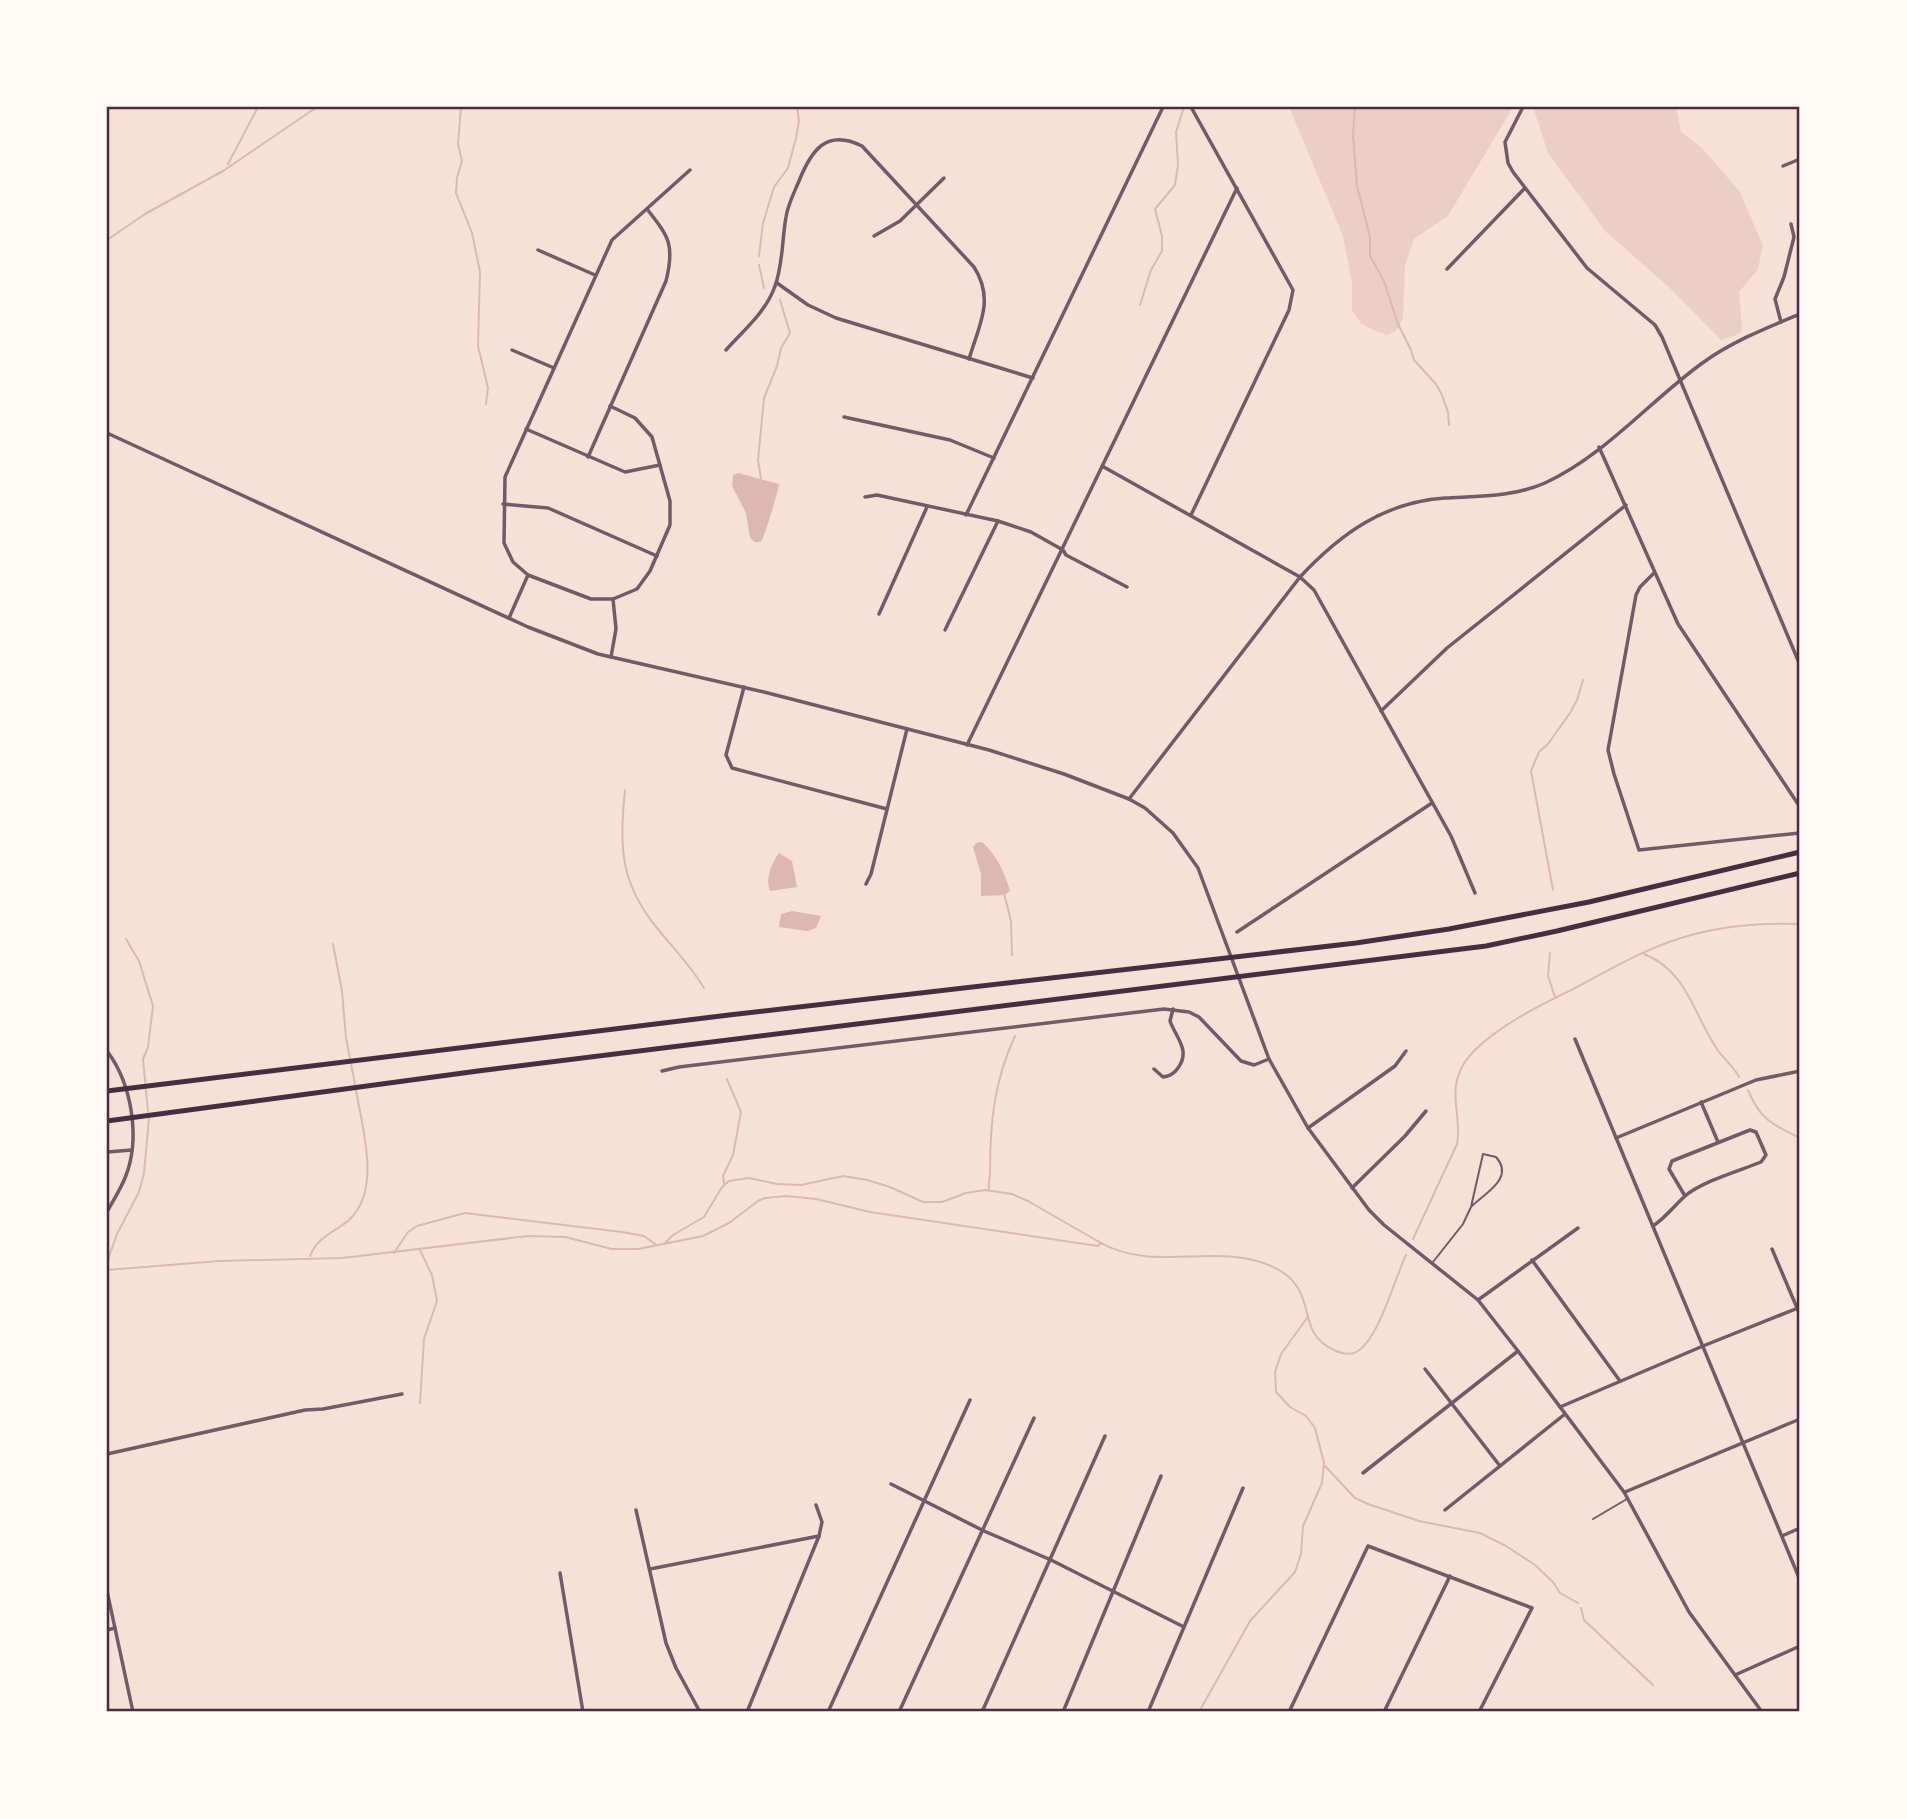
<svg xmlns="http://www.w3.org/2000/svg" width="1907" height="1819" font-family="Barlow,sans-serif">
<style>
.green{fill:#ebcfc5}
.water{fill:#dcb8b0}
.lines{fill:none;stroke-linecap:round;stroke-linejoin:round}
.stream{stroke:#dcb8b0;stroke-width:2}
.service{stroke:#755966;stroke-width:2}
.minor{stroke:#755966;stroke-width:3.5}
.tertiary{stroke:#755966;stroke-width:3.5}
.motorway{stroke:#4a2c40;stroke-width:5}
.neatline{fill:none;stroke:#4a2c40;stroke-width:2.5}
</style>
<rect width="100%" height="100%" fill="#f7e1d7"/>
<g class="green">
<path d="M1289 107H1513L1448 216 1414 239 1405 265 1403 318 1396 331 1387 335 1373 330 1361 323 1352 310V282L1343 236Z"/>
<path d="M1533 107H1676L1681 132 1702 148 1740 192 1763 246 1758 269 1739 292 1742 329 1739 334 1721 340 1669 287 1606 232 1548 153Z"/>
</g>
<g class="water">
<path d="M738 473 779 484C779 489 764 538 761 542H755L750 538 746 513 732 486 733 475Z"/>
<path d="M982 842C996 854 1005 873 1010 891L1004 895 981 896V874L973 847 976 843Z"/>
<path d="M779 853 792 861 797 887 770 891C765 879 771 864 779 853Z"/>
<path d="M792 911 821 916 816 928 807 931 779 927 781 914Z"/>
</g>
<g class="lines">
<g class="stream">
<path d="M461 107 458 144 462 161 457 178 456 193 472 233 480 272 478 346 488 388 486 404"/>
<path d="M1355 107 1353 135 1357 186 1370 237V256L1384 281 1398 324 1411 350 1414 360 1436 384 1442 395 1448 412 1449 425"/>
<path d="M228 164 258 107"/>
<path d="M107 240 145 214 223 171 317 107"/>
<path d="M759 256 763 223 774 187 788 168 796 138 799 121 797 107"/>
<path d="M759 265 764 288"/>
<path d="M1140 305 1151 270 1162 251V236L1155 209 1175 185 1178 165 1176 132 1184 107"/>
<path d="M761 479 758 460 764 398 777 366 781 348 790 333 780 300"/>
<path d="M625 790C619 846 620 883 657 928 673 948 690 965 704 988"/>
<path d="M1553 890 1531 771 1539 752 1548 744 1570 713 1577 700 1583 680"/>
<path d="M1004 893 1011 921 1012 955"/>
<path d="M126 939 139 961 153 1006 148 1047 143 1059 148 1112"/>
<path d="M333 944 342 991 346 1038 355 1084"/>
<path d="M1550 953 1548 976 1555 997"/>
<path d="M1644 954C1688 971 1694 1017 1719 1052 1726 1061 1734 1067 1739 1077"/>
<path d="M1748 1090C1761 1121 1772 1124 1800 1138"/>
<path d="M724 1183 723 1176 733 1155 741 1112 727 1079"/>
<path d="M989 1189C988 1183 990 1178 990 1173 990 1123 994 1081 1015 1036"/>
<path d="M1413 1239 1457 1144C1462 1119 1449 1096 1460 1071 1463 1064 1469 1056 1475 1050 1502 1023 1545 1003 1579 986 1616 966 1654 944 1695 934 1729 925 1765 923 1800 924"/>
<path d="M666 1242 673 1235 704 1217 722 1187 729 1181 749 1178 777 1184 801 1185 843 1176 867 1180 890 1187 923 1202H942L966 1193 985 1190 1012 1194 1028 1201 1101 1243"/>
<path d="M420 1250 432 1275 437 1301 424 1339 420 1403"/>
<path d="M394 1253 408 1232 417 1226 465 1213 622 1232 644 1236 655 1244"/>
<path d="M310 1256C318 1236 334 1233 349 1220 382 1190 362 1127 356 1090"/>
<path d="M107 1262 117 1234 139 1192 144 1173 149 1118"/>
<path d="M107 1270 219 1261 342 1258 528 1236 565 1237 612 1249H638L703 1236 729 1223 758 1201 765 1198 786 1196 816 1199 870 1212 1098 1246 1101 1243C1156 1274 1224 1239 1279 1270 1286 1274 1293 1280 1298 1288 1312 1312 1303 1336 1334 1350 1340 1353 1346 1355 1354 1353 1378 1344 1395 1277 1406 1255"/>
<path d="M1325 1466 1355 1498 1368 1504 1419 1521 1480 1533 1506 1546 1535 1565 1553 1582 1560 1593 1578 1603"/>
<path d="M1581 1608 1584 1620 1653 1685"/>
<path d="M1199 1712 1250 1621 1295 1572 1301 1554 1303 1526 1322 1483 1324 1463 1315 1428 1306 1416 1290 1407 1276 1392 1275 1372 1281 1354 1307 1318"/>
</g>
<g class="service">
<path d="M1433 1262 1463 1224 1471 1207 1483 1154 1496 1157C1515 1178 1485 1193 1471 1207"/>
<path d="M1593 1519 1627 1499"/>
</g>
<g class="minor">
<path d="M1523 107 1505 142 1508 163 1513 172 1587 268 1655 325 1662 337 1800 665"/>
<path d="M1783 166 1800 159"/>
<path d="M874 236 900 221 944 178"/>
<path d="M538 250 595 275"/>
<path d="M1447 269 1524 189"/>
<path d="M777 283 808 305 836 318 1033 378"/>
<path d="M1781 322 1775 299 1784 277 1794 237 1791 224"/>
<path d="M512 350 554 368"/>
<path d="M726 350C744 330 766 312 775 286 783 265 782 239 786 217 788 204 794 193 799 181 811 151 826 128 862 146L974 267C995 300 979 325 969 359"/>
<path d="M610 406 635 418 652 437 670 501V525L650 571 637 589 613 599H591L528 575 513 562 504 543 505 477 612 240 690 170"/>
<path d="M844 417 950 440 994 458"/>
<path d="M526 429 625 472 660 465"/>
<path d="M1599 447 1678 624 1800 807"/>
<path d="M588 457 666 281C675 245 669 237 647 209"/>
<path d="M1102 466 1300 577 1314 590 1451 836 1475 893"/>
<path d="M865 497 877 495 998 521 1031 532 1063 550 1066 555 1127 587"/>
<path d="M503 504 548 508 657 556"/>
<path d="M966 515 1163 107"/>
<path d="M1191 515 1289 310 1293 290 1191 107"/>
<path d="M1654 573 1640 587 1636 595 1608 750 1614 774 1639 850 1800 833"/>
<path d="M879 614 927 507"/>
<path d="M509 618 528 575"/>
<path d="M945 630 998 521"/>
<path d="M611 657 616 629 613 599"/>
<path d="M744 687 726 755 732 768 887 809"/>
<path d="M1381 711 1447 648 1626 505"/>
<path d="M967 745 1237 188"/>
<path d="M866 884 871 874 907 729"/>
<path d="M1237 932 1432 803"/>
<path d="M1575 1039 1800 1580"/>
<path d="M107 1051C132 1084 141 1139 125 1178 120 1190 113 1201 107 1212"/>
<path d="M1154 1069 1163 1077C1170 1076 1174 1074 1178 1068 1191 1050 1176 1038 1170 1021L1173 1009"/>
<path d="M662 1071 679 1067 1164 1009 1189 1012 1199 1017 1241 1061 1254 1065 1269 1059"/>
<path d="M1701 1102 1718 1142"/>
<path d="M1308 1128 1395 1066 1406 1051"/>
<path d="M1616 1138 1756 1080 1800 1071"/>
<path d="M107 1152 132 1150"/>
<path d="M1352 1188 1405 1136 1426 1111"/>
<path d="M1653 1226C1666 1217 1674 1206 1685 1196 1703 1181 1739 1171 1761 1162L1766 1155 1756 1132 1750 1130 1672 1161 1669 1169 1685 1196"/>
<path d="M1772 1249 1800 1315"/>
<path d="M1532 1260 1620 1381"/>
<path d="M1478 1300 1578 1228"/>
<path d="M1425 1369 1500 1466"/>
<path d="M1560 1407 1703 1346 1798 1308"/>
<path d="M107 1454 305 1410 323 1409 402 1394"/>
<path d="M1363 1473 1518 1351"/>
<path d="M891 1484 984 1531 1051 1560 1184 1627"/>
<path d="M636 1510 666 1643 676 1668 700 1712"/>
<path d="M1445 1510 1565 1414"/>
<path d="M1782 1536 1800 1528"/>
<path d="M650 1569 819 1536"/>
<path d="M560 1573 583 1712"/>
<path d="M107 1591 133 1712"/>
<path d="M107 1630 115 1628"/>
<path d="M1735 1675 1800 1646"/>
<path d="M747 1712 819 1536 822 1522 816 1505"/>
<path d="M828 1712 970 1400"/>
<path d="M899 1712 1034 1418"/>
<path d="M982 1712 1105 1436"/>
<path d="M1063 1712 1161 1476"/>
<path d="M1148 1712 1243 1488"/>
<path d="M1289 1712 1368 1546 1532 1608 1479 1712"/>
<path d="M1384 1712 1450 1576"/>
</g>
<g class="tertiary">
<path d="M107 433 528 627 598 654 764 692 989 750 1064 774 1129 799 1145 808 1173 833 1198 868 1269 1059 1308 1128 1369 1210 1384 1225 1478 1300 1518 1351 1624 1492 1689 1612 1762 1712"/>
<path d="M1129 799 1300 577C1341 533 1385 502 1445 498 1479 496 1513 497 1545 483 1604 456 1649 402 1701 364 1731 342 1766 328 1800 314"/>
<path d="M1625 1492 1800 1419"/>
</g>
<g class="motorway">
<path d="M107 1091 729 1015 1356 943 1449 929 1589 902 1800 852"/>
<path d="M107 1121 478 1071 1486 946 1557 931 1800 873"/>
</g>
</g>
<rect width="1907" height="1819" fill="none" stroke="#fffaf5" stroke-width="217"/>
<rect x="108" y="108" width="1690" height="1602" class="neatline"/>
</svg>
